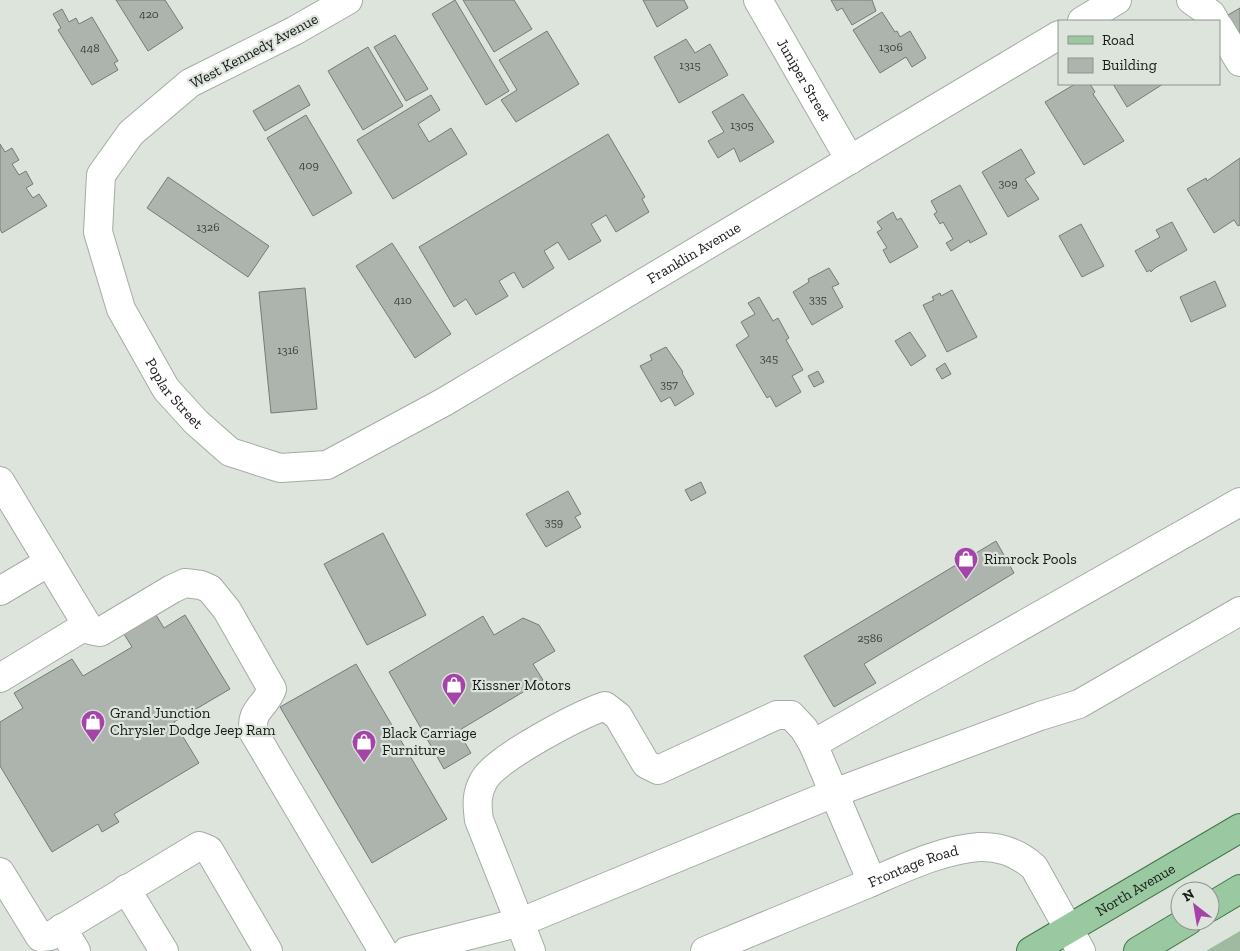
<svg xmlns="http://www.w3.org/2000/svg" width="1240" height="951" font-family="'Zilla Slab',serif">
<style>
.green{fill:#9fbaa1}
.building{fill:#adb4ad;stroke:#757c75}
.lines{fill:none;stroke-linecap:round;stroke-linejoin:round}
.minor-casing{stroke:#a4aca5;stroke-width:30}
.major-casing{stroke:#417448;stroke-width:30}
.minor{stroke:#fff;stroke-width:28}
.major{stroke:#9ac9a1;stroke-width:28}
.labels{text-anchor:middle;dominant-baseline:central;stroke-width:4.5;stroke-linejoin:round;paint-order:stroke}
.number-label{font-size:12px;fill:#3d403d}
.street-label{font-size:15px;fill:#181a18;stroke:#dce4dc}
.poi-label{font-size:15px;fill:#181a18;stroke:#dce4dc;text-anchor:start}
</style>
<rect width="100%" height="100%" fill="#dce4dc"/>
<path class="green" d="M1240 931V951H1206Z"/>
<g class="building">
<path d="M116 0H165L183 28 148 51Z"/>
<path d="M455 0 509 91 486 105 432 14Z"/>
<path d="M463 0H514L532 29 494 52Z"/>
<path d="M643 0H684L688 8 657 27Z"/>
<path d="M831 0H872L876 11 852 25 842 8 837 11Z"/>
<path d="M1240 8V34L1228 15Z"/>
<path d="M62 9 69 22 76 18 79 24 92 17 118 61 114 63 118 70 92 85 58 30 61 28 53 14Z"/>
<path d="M882 12 895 32 897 31 900 37 910 31 926 58 912 67 906 57 880 73 853 30Z"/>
<path d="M547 31 579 84 516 122 501 100 517 90 499 60Z"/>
<path d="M395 35 428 89 406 101 374 47Z"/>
<path d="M686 39 695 53 710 44 728 75 679 103 654 57Z"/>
<path d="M368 47 403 106 363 130 328 71Z"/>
<path d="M1075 84H1090L1095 92 1093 94 1124 141 1084 165 1045 102Z"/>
<path d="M1113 84H1163L1127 107Z"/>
<path d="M299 85 310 105 265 131 253 111Z"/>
<path d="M743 94 774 142 740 162 734 148 718 158 708 141 724 132 712 112Z"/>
<path d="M431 95 440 110 418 124 429 142 451 128 467 154 393 199 357 140Z"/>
<path d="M306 115 352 193 313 216 267 138Z"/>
<path d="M608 134 645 197 642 199 649 212 616 232 606 215 591 224 601 241 569 260 558 242 544 251 554 268 523 288 514 272 499 281 508 296 476 315 466 299 454 307 419 247Z"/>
<path d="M0 144 5 152 12 148 19 160 12 164 19 175 26 171 33 184 26 188 33 198 39 194 47 206 2 233 0 229Z"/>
<path d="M1021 149 1035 173 1025 179 1039 199 1008 217 982 172Z"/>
<path d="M1240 158V225L1238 226 1234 220 1214 233 1187 189 1206 178 1207 181Z"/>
<path d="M168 177 269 246 248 277 147 208Z"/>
<path d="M960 185 987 234 970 243 969 240 951 251 946 243 953 239 943 222 940 224 934 214 937 212 931 201Z"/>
<path d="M893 212 897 220 901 218 918 247 890 263 883 250 887 248 877 232 882 229 877 222Z"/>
<path d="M1172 222 1187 250 1155 268 1151 272 1150 270 1147 272 1135 251 1160 237 1156 230Z"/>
<path d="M1081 224 1104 266 1082 277 1059 236Z"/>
<path d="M392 243 451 334 415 358 356 266Z"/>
<path d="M829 268 839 284 832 287 843 307 812 325 793 292 809 282 808 279Z"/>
<path d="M1215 281 1226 306 1191 322 1180 297Z"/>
<path d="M305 288 317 409 271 413 259 292Z"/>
<path d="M952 290 977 337 947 352 923 305 934 300 932 297 940 293 941 296Z"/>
<path d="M759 297 773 321 778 318 789 338 786 340 803 370 792 376 801 392 776 407 770 396 767 398 736 345 749 336 741 322 755 314 748 303Z"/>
<path d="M910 332 926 356 911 366 895 341Z"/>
<path d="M666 347 683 372 682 373 694 394 675 406 670 397 661 402 640 366 652 360 650 355Z"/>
<path d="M945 363 951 374 942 379 936 369Z"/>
<path d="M818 371 824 382 814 387 808 376Z"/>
<path d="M701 482 706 493 691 501 685 490Z"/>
<path d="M568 491 581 514 575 517 581 527 546 547 526 514Z"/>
<path d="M383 533 426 615 367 645 324 564Z"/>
<path d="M996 541 1014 573 864 664 876 683 834 707 804 656Z"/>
<path d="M156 615 164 628 185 615 230 689 174 722 199 763 114 814 119 822 102 832 98 824 52 852 0 766V722L23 708 14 693 72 659 83 676 132 647 124 634Z"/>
<path d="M483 616 494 635 523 618 539 625 555 651 533 664 543 680 458 731 471 753 444 769 389 672Z"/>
<path d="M356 664 447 819 372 863 280 707Z"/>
</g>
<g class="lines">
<defs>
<g id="minor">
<path id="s1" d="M348 0 294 31 190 83 131 133 101 175 98 232 121 309 166 389 196 422 230 452 280 468 327 465 444 402 1059 35"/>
<path id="s2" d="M758 0 850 160"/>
<path d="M1191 0 1211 14 1215 21"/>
<path d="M1082 21 1117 0"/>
<path d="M1219 27 1240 62"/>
<path d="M0 481 90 630 100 632 172 589 185 583 201 585 210 589 227 610 272 689C265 708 249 710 254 733L383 951"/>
<path d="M0 591 49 562"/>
<path d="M0 678 87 625"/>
<path d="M813 744 1240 502"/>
<path d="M0 872 40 937 50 936 199 846 209 850 268 951"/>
<path d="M126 889 164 951"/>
<path d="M62 928 76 951"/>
<path d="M407 951 521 922 834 793 1040 716 1079 704 1240 611"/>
<path d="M531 951 479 820C477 805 476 794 484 780 496 758 579 715 605 706L618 716 646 764 658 770 777 715H791L804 729 813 744 872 882"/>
<path id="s3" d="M705 951C759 929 813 906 867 884 902 869 940 850 979 847 1001 846 1018 853 1034 867L1081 951"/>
</g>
<g id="major">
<path d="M1210 907 1240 889"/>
<path id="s4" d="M1031 951 1240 828"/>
<path d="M1138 951 1188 921"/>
</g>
</defs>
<use href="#minor" class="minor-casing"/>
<use href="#major" class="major-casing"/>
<use href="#minor" class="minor"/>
<use href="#major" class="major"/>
</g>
<defs>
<symbol id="shop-pin" viewBox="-11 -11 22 30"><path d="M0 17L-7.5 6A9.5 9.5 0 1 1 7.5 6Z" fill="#a643a8" stroke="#dce4dc"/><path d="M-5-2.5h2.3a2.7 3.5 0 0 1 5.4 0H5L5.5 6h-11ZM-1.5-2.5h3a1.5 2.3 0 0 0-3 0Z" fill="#fff"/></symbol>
</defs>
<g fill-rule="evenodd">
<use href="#shop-pin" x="952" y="545" width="28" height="38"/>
<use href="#shop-pin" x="440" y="671" width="28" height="38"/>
<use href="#shop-pin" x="79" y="708" width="28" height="38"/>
<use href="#shop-pin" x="350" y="728" width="28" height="38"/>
</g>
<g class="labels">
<g class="number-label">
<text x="149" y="14">420</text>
<text x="891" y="47">1306</text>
<text x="90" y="48">448</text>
<text x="690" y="65">1315</text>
<text x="742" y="125">1305</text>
<text x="309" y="165">409</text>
<text x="1008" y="183">309</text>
<text x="208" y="227">1326</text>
<text x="818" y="299">335</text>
<text x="403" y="300">410</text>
<text x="288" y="350">1316</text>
<text x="769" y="358">345</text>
<text x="669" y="384">357</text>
<text x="554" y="522">359</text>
<text x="870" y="638">2586</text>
</g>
<g class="street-label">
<text transform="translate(254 51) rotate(-28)">West Kennedy Avenue</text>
<text stroke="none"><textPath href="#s2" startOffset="92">Juniper Street</textPath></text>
<text stroke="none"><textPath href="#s1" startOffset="1150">Franklin Avenue</textPath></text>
<text stroke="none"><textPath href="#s1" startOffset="545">Poplar Street</textPath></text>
<text stroke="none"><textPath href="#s3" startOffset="225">Frontage Road</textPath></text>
<text stroke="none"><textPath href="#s4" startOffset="121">North Avenue</textPath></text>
</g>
<g class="poi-label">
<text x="984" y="559">Rimrock Pools</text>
<text x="472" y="685">Kissner Motors</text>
<text x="110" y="713">Grand Junction<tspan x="110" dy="17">Chrysler Dodge Jeep Ram</tspan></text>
<text x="382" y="733">Black Carriage<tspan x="382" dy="17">Furniture</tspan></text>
</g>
</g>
<rect x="1058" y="20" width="162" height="65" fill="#dce4dc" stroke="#8e938e"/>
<rect x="1068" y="36" width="25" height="8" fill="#9ac9a1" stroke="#8e938e"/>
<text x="1102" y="45" font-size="15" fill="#181a18">Road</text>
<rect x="1068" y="58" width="25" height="15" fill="#adb4ad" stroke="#8e938e"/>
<text x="1102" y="70" font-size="15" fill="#181a18">Building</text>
<g transform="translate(1195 906) rotate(329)"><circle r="24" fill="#dce4dc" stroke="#8e938e"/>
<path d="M0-4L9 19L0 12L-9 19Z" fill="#a643a8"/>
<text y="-8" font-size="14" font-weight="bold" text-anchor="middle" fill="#181a18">N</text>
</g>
</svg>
